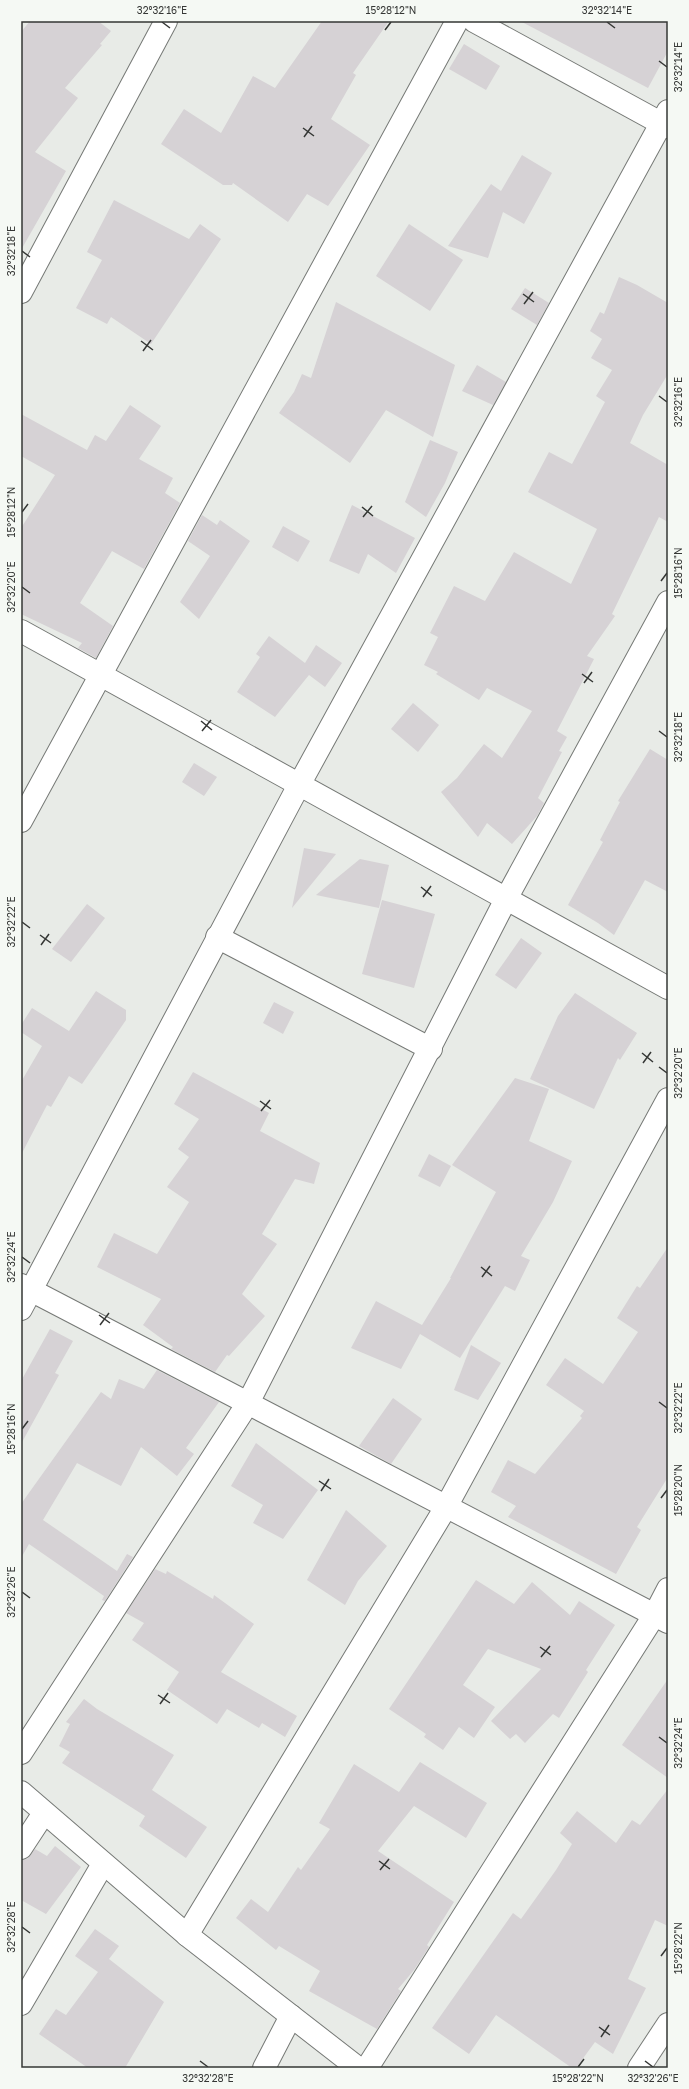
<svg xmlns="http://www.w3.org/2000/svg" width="689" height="2089" font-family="'Golos Text',sans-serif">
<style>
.building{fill:#d6d2d5}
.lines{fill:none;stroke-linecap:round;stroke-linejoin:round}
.minor-casing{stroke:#767976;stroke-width:24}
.minor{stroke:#fff;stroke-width:22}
.ticks{fill:none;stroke:#353735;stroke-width:1.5}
.neatline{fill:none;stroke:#353735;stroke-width:1.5}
.ticks-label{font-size:10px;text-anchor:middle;fill:#353735}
</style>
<rect width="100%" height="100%" fill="#e8ebe7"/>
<g class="building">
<path d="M30 21H98L111 31 100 44 102 45 65 88 78 98 35 152 66 171 21 250V32Z"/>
<path d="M322 21H389L353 73 356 75 331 119 370 145 328 206 307 194 288 222 233 183 232 185H223L161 144 184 109 221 133 253 76 275 88Z"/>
<path d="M520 21H668V51L648 88Z"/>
<path d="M464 44 500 66 486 90 449 69Z"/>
<path d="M522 155 552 173 524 224 503 212 488 258 448 246 491 184 501 191Z"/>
<path d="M114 200 189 239 200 224 221 239 151 344 111 317 107 324 76 308 102 260 87 252Z"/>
<path d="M409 224 463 260 430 311 376 276Z"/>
<path d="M619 277 637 285 668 303V374L643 415 630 443 668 465V522L659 517 612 614 615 616 587 656 594 659 557 731 567 737 559 751 562 752 538 798 544 803 537 816 512 844 487 823 478 837 441 792 457 778 484 744 502 758 532 711 487 688 479 700 436 674 438 672 424 665 438 637 430 633 454 586 485 601 514 552 571 584 597 529 528 492 549 452 572 464 605 402 596 396 612 370 591 358 602 339 590 331 600 312 604 314Z"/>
<path d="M525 288 549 303 537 325 511 309Z"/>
<path d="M336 302 455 365 433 437 386 410 350 463 279 413 294 392 302 374 311 378Z"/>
<path d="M477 365 506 382 493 405 462 391Z"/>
<path d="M130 405 161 426 139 459 173 478 165 493 180 503 144 569 112 551 80 603 113 626 96 658 78 648 82 643 21 614V528L55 475 21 456V414L87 450 95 435 106 441Z"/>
<path d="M430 440 458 452 445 483 426 517 405 502Z"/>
<path d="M352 505 415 538 396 573 368 554 359 574 329 561Z"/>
<path d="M202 515 217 525 220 520 250 541 199 619 180 602 210 556 188 541Z"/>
<path d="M283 526 310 541 298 562 272 547Z"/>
<path d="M269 636 305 663 316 645 342 663 325 687 309 675 275 717 237 692 260 657 256 654Z"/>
<path d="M413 703 439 725 418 752 391 729Z"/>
<path d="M650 749 668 760V892L645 880 614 935 598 923 568 905 603 842 600 840 620 802 618 801Z"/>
<path d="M194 763 217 777 204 796 182 782Z"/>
<path d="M304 848 336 854 292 908Z"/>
<path d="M360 859 389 865 379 908 316 895Z"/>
<path d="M382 900 435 914 414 988 362 974Z"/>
<path d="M87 904 105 918 71 962 52 949Z"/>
<path d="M521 938 542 953 516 989 495 975Z"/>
<path d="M96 991 126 1010V1020L82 1084 69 1076 51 1107 47 1105 21 1155V1082L42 1046 21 1032V1025L32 1008 69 1031Z"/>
<path d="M575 993 637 1033 620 1060 618 1058 594 1109 530 1079 558 1016Z"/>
<path d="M274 1002 294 1012 283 1034 263 1023Z"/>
<path d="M193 1072 269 1113 260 1131 320 1163 314 1184 295 1179 262 1234 277 1244 242 1294 265 1316 229 1356 227 1355 215 1372 171 1349 173 1347 143 1325 161 1299 97 1267 114 1233 157 1254 189 1202 167 1187 189 1157 178 1149 199 1119 174 1104Z"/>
<path d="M515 1078 549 1089 529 1141 572 1161 553 1202 521 1256 530 1260 515 1291 505 1286 460 1358 420 1334 401 1369 351 1348 376 1301 422 1325 451 1278H450L496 1192 452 1165Z"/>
<path d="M429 1154 451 1166 440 1187 418 1176Z"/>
<path d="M668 1247V1477L637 1527 641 1530 616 1574 508 1517 516 1506 491 1492 508 1460 535 1474 582 1418 580 1416 584 1411 546 1385 565 1358 603 1384 638 1332 617 1318 637 1286 640 1288Z"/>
<path d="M50 1329 73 1341 55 1373 59 1375 21 1444V1381Z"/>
<path d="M471 1345 501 1363 478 1400 454 1390Z"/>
<path d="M157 1370 219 1402 186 1448 194 1454 177 1476 141 1447 121 1486 77 1463 43 1520 117 1571 127 1554 133 1557 105 1601 102 1600 104 1596 29 1544 21 1558V1504L101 1392 111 1399 119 1379 144 1389Z"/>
<path d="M393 1398 422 1419 391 1464 359 1446Z"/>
<path d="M256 1443 318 1490 283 1539 253 1523 263 1505 231 1486Z"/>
<path d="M346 1510 387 1546 358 1581 345 1605 307 1580Z"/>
<path d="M155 1569 166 1574 167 1571 213 1599 214 1595 254 1624 221 1672 297 1716 285 1737 262 1723 259 1728 227 1709 217 1724 167 1690 179 1672 132 1640 144 1623 126 1613Z"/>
<path d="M476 1580 514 1604 532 1582 570 1615 579 1601 615 1625 586 1670 588 1672 559 1718 553 1714 525 1743 516 1734 510 1739 491 1721 541 1669 488 1649 463 1685 495 1707 474 1738 459 1727 443 1750 424 1737 426 1734 389 1709Z"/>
<path d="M668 1679V1778L622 1745Z"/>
<path d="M84 1699 97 1709 174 1755 152 1790 207 1827 186 1858 139 1826 145 1816 62 1763 70 1752 59 1746 70 1724 66 1722Z"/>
<path d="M420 1762 487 1803 466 1838 414 1806 378 1851 454 1902 427 1945 429 1947 414 1970 398 1989 401 1991 377 2029 309 1991 320 1971 279 1946 276 1950 236 1918 251 1899 268 1912 298 1867 301 1870 330 1829 319 1823 354 1764 399 1792Z"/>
<path d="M668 1789V1926L655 1920 628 1979 646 1988 613 2054 595 2042 576 2068H572L496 2015 469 2054 432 2028 513 1913 521 1919 556 1870 572 1844 560 1833 577 1811 616 1843 632 1820 640 1825Z"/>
<path d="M55 1846 81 1867 46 1914 21 1900V1860L27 1859 35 1849 47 1856Z"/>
<path d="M95 1929 119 1946 109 1959 164 2002 125 2068H88L39 2034 56 2009 66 2015 98 1972 75 1956Z"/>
</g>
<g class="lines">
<defs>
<g id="minor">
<path d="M474 21 668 127"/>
<path d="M21 292 166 21"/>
<path d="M21 631 668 988"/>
<path d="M21 821 457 21"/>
<path d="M217 937 431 1049"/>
<path d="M21 1285 668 1622"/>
<path d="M21 1309 299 785 668 111"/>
<path d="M21 1753 248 1403 506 899 668 602"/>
<path d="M21 1792 187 1935 358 2068"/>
<path d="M21 1848 44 1813"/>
<path d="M187 1935 446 1507 668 1099"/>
<path d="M21 2004 103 1864"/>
<path d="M264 2068 291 2016"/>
<path d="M367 2068 655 1614 668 1589"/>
<path d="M639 2068 668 2024"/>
</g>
</defs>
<use href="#minor" class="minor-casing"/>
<use href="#minor" class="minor"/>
</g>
<path class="ticks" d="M162 22 170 28M607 22 615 28M385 30 391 22M659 61 667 67M303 128 314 136M304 137 312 126M22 251 30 257M523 294 534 302M524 304 533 292M141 341 153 350M143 351 151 340M659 396 667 402M362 507 373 516M22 512 28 504M363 517 372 506M661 581 667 573M22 587 30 593M582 674 593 682M584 683 592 672M201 721 212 730M202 731 211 720M659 731 667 737M421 887 432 896M423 897 431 886M22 922 30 928M40 935 51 943M41 945 49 934M642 1053 653 1062M643 1063 651 1052M659 1067 667 1073M260 1101 271 1109M261 1111 270 1100M22 1257 30 1263M481 1267 492 1276M482 1277 490 1266M99 1315 110 1323M100 1325 109 1313M659 1402 667 1408M22 1429 28 1421M319 1481 331 1489M321 1491 329 1479M661 1498 667 1490M22 1592 30 1598M540 1647 551 1655M541 1657 550 1646M158 1695 170 1703M160 1704 168 1693M659 1737 667 1743M379 1861 390 1869M380 1870 389 1859M22 1927 30 1933M661 1956 667 1948M599 2027 610 2035M601 2037 609 2025M200 2061 208 2067M645 2061 653 2067M578 2067 584 2059"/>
<rect width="689" height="2089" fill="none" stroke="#f5f9f4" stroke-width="44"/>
<rect x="22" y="22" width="645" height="2045" class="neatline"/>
<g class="ticks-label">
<text x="162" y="14">32°32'16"E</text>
<text x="391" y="14">15°28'12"N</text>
<text x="607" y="14">32°32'14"E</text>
<text transform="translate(678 67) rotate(-90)" y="4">32°32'14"E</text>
<text transform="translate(11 251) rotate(-90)" y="4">32°32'18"E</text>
<text transform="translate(678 402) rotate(-90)" y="4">32°32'16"E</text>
<text transform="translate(11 512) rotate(-90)" y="4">15°28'12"N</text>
<text transform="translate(678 573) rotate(-90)" y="4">15°28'16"N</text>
<text transform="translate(11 587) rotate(-90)" y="4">32°32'20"E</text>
<text transform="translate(678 737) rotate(-90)" y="4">32°32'18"E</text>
<text transform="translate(11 922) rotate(-90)" y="4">32°32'22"E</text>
<text transform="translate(678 1073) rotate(-90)" y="4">32°32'20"E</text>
<text transform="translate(11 1257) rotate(-90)" y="4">32°32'24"E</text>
<text transform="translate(678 1408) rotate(-90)" y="4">32°32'22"E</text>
<text transform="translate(11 1429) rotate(-90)" y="4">15°28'16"N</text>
<text transform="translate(678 1490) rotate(-90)" y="4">15°28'20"N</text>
<text transform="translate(11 1592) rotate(-90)" y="4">32°32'26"E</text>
<text transform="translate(678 1743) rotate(-90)" y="4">32°32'24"E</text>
<text transform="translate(11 1927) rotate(-90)" y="4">32°32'28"E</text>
<text transform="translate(678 1948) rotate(-90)" y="4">15°28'22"N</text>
<text x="208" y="2082">32°32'28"E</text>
<text x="578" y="2082">15°28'22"N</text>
<text x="653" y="2082">32°32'26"E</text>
</g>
</svg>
